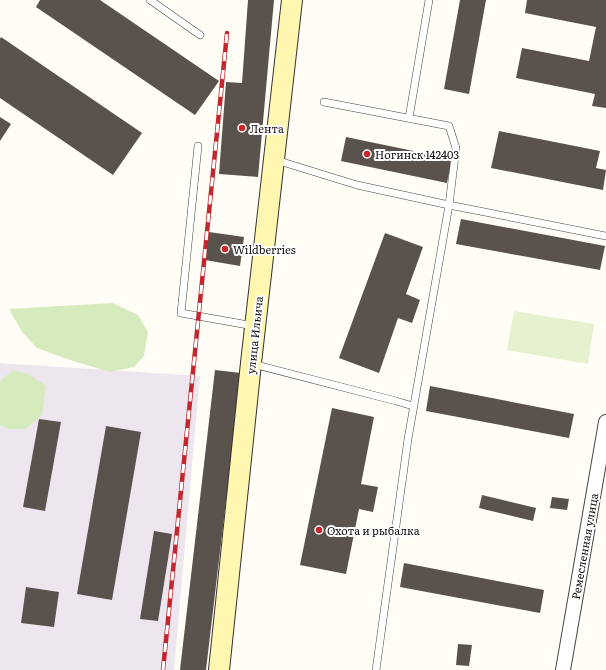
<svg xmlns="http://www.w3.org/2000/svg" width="606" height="670" font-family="Literata,serif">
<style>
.industrial{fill:#eee6ef}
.green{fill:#d5ebbd}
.pitch{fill:#e6f2cf}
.building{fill:#5a524d}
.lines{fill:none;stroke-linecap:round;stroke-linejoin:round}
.service-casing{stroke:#444;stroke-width:8}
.minor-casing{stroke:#444;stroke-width:16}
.secondary-casing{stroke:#333;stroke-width:22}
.service{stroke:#fff;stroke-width:7}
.minor{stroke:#fff;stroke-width:14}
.secondary{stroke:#fff6b0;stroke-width:20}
.rail-casing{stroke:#c4262e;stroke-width:4.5}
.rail{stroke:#fff;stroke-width:3;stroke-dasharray:9;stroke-linecap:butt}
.poi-dot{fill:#c4262e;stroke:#fff;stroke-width:1.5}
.labels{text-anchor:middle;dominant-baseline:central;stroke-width:4;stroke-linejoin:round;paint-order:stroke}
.poi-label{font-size:11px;fill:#111;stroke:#fff;text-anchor:start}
.street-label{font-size:11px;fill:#111;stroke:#fff}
</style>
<rect width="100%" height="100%" fill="#fffdf5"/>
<path class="industrial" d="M0 363 200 376 174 670H0Z"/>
<g class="green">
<path d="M113 303 138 315 148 332 144 356 134 367 110 372 73 361 37 348 22 332 9 309Z"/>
<path d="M14 370 28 374 46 386 42 415 26 429H7L0 425V382L2 379Z"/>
</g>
<path class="pitch" d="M514 311 594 324 588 364 507 350Z"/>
<g class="building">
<path d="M40 0H100L219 81 195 115 36 7Z"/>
<path d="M248 0H274L258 177 219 174 226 82 242 83Z"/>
<path d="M460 0H486L469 94 444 89Z"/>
<path d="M527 0H606V108L592 106 595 94 516 78 522 48 589 61 596 27 525 13Z"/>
<path d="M1 37 142 133 113 175 0 98V39Z"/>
<path d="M0 117 11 124 0 141Z"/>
<path d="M499 131 600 151 596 168 606 170 603 190 491 168Z"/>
<path d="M346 137 452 159 447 183 341 161Z"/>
<path d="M461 219 605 246 600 270 456 244Z"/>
<path d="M209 232 244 237 240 266 205 260Z"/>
<path d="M385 233 423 247 406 294 420 300 412 323 398 318 379 373 339 358Z"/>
<path d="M215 370 241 373 206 670H180Z"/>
<path d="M430 386 574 414 569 438 426 411Z"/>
<path d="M332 408 374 417 361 484 378 487 373 512 359 509 346 574 300 565Z"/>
<path d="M39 419 61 422 45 511 23 507Z"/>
<path d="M106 426 141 432 112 600 77 594Z"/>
<path d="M482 495 536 508 533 521 479 508Z"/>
<path d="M552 497 569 499 567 510 550 508Z"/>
<path d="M154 531 172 534 158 621 140 619Z"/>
<path d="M404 563 544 590 540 613 400 587Z"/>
<path d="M26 587 59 592 54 627 21 623Z"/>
<path d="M458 644 472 645 469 666 456 665Z"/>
</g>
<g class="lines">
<defs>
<g id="service">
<path d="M150 0 200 35"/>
<path d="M324 102 449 126 456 148 449 205 408 439 376 670"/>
<path d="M409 118 429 0"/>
<path d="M198 146 181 313 254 326"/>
<path d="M276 160 357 185 449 205 606 236"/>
<path d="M253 364 396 401 413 406"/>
</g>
<path id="minor" d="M563 670 606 422"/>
<path id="secondary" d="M219 670 251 363 292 0"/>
</defs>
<use href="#service" class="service-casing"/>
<use href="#minor" class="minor-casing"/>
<use href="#secondary" class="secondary-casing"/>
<use href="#service" class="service"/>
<use href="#minor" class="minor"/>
<use href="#secondary" class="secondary"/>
<defs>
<path id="rail" d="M163 670 227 33"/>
</defs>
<use href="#rail" class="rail-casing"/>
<use href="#rail" class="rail"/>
</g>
<g class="poi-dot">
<circle cx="242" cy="128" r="4"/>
<circle cx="367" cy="154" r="4"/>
<circle cx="225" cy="249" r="4"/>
<circle cx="319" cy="530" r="4"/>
</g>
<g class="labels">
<g class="poi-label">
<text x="250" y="128">Лента</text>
<text x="375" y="154">Ногинск 142403</text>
<text x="233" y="249">Wildberries</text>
<text x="327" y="530">Охота и рыбалка</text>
</g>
<g class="street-label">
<text transform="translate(254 335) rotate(-84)">улица Ильича</text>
<text transform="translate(584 546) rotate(-80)">Ремесленная улица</text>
</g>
</g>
</svg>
